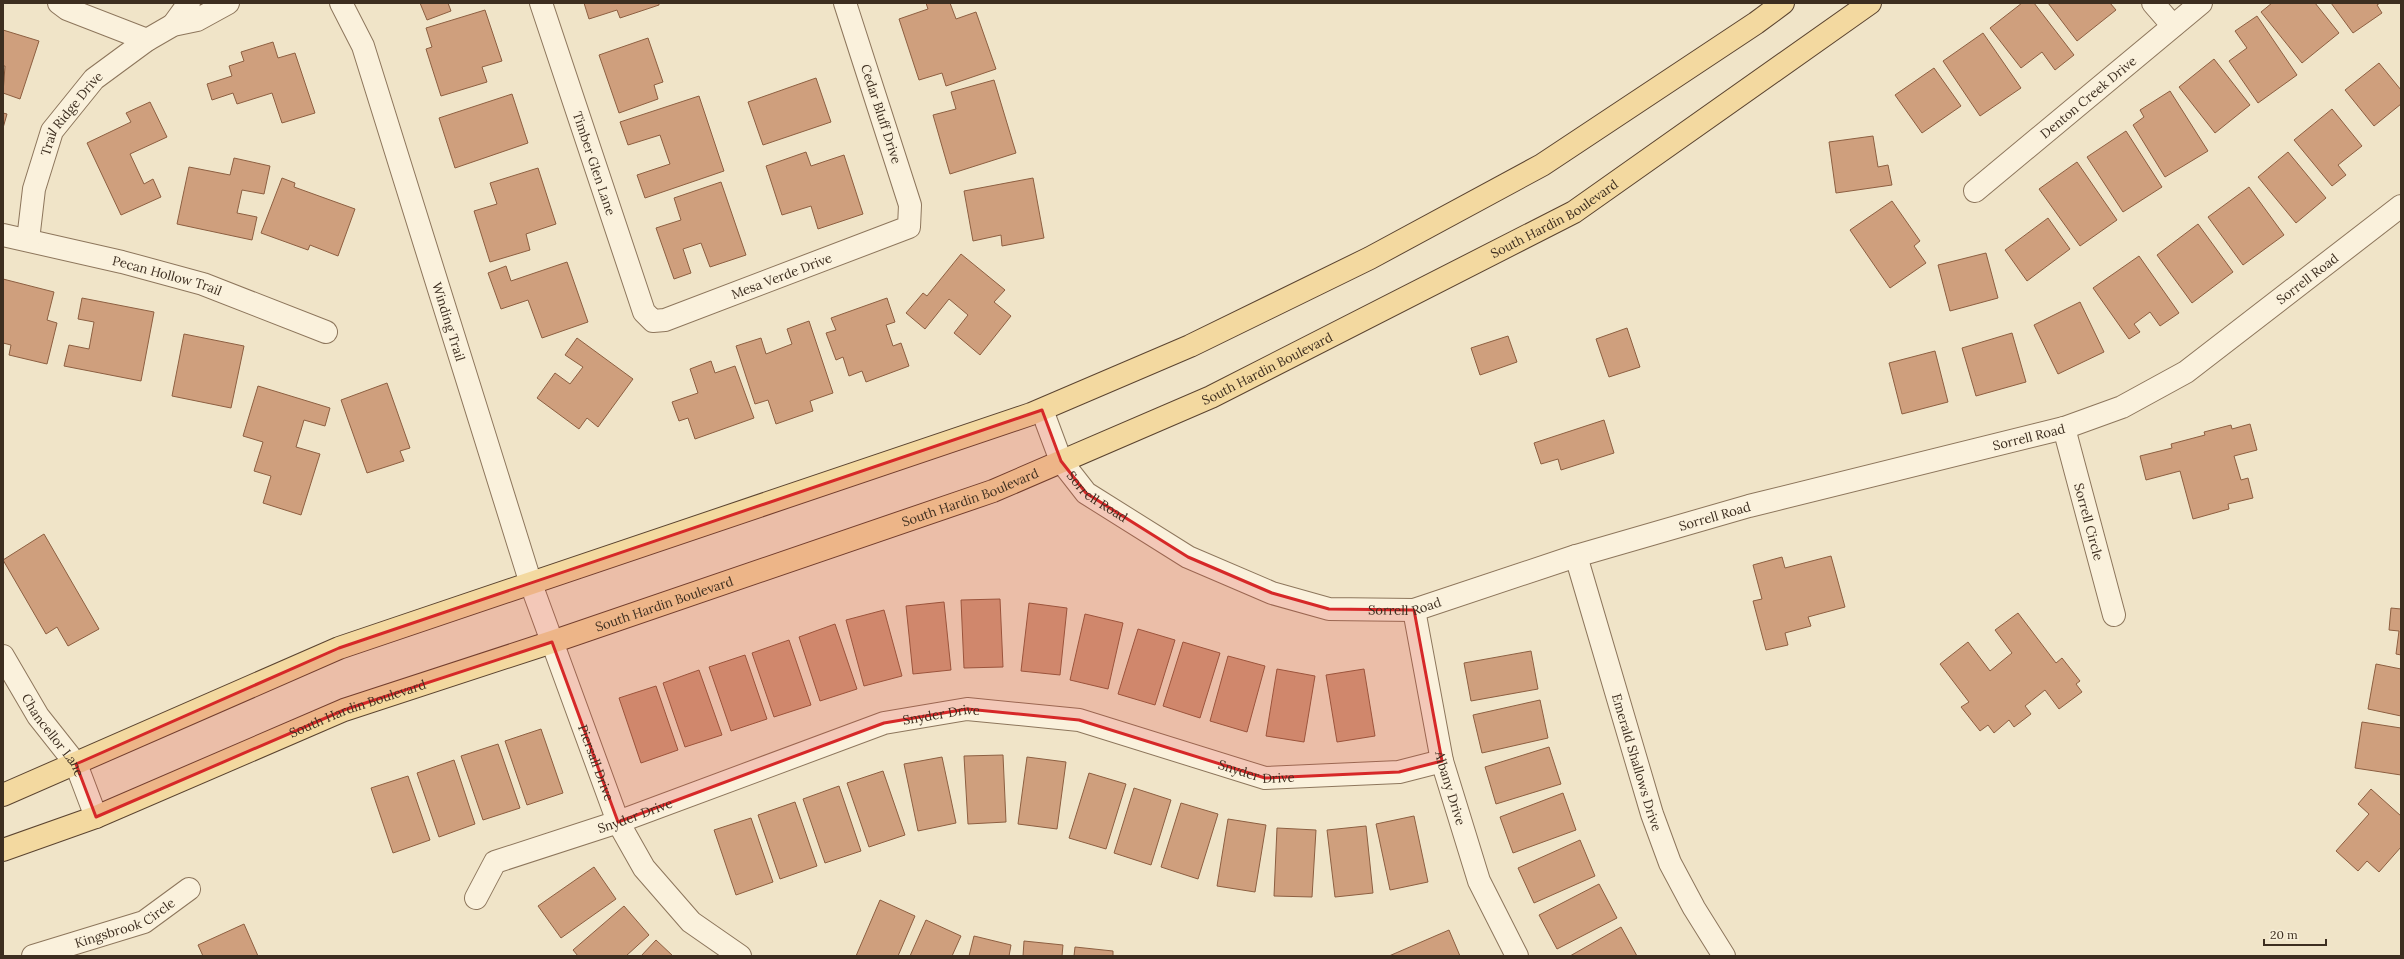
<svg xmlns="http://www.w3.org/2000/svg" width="2404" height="959" font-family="Lora,serif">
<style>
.building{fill:#cf9f7d;stroke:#8d5f41}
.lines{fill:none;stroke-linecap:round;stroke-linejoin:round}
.minor-casing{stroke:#8d765c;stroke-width:24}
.major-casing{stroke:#5b4430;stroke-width:24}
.minor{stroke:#faf1dc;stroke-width:22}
.major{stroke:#f3d9a0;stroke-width:22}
.marked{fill:#d62828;fill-opacity:0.2;stroke:#d62828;stroke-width:3;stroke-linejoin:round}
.labels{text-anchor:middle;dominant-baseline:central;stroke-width:3.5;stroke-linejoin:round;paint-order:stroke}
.street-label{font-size:13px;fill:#3d2e20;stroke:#f7eed8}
</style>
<rect width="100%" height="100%" fill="#f0e4c8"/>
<g class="building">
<path d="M420 3H448L451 11 427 20Z"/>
<path d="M584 3H659V5L620 18 617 10 589 19Z"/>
<path d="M926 3H950L956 19 976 12 996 69 946 86 942 73 919 80 899 19 928 9Z"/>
<path d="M2022 3H2034L2074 55 2055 70 2042 52 2021 68 1990 28Z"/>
<path d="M2048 3H2110L2116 10 2077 41Z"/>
<path d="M2272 3H2315L2339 33 2302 63 2261 12Z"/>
<path d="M2331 3H2380L2377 5 2382 13 2353 33Z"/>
<path d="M485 10 502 61 482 67 487 82 441 96 426 49 432 47 426 28Z"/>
<path d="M2257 16 2297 75 2258 103 2229 61 2247 48 2235 31Z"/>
<path d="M3 30 39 41 20 99 3 93 5 66H3Z"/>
<path d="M1983 33 2021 88 1980 116 1943 61Z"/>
<path d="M648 38 663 82 654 85 658 99 619 113 599 55Z"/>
<path d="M273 42 278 58 295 53 315 113 282 123 272 93 237 104 233 93 212 100 207 84 232 76 229 66 244 61 241 52Z"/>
<path d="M2214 59 2250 105 2215 133 2179 87Z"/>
<path d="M2379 63 2401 90V104L2374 126 2345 90Z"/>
<path d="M1934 68 1961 106 1922 133 1895 95Z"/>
<path d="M816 78 831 122 763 145 748 102Z"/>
<path d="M994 80 1016 153 950 174 933 115 956 109 951 92Z"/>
<path d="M2170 91 2208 151 2165 177 2133 125 2144 117 2140 110Z"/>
<path d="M512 94 528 143 455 168 439 118Z"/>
<path d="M699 96 724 171 645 198 637 175 670 164 660 135 628 145 620 122Z"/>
<path d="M150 102 167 137 130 154 144 184 153 179 161 197 121 215 87 143 131 122 126 113Z"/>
<path d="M2332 109 2362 146 2338 165 2346 175 2332 186 2294 140Z"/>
<path d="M3 113 7 114 3 128Z"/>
<path d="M2126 131 2162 187 2123 212 2087 157Z"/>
<path d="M1873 136 1878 167 1888 165 1892 185 1836 193 1829 142Z"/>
<path d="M806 152 811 166 844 155 863 214 818 229 811 206 782 215 766 166Z"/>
<path d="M2288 152 2326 198 2296 223 2258 177Z"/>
<path d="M234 158 270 166 264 194 242 190 237 213 257 217 252 240 177 224 189 167 230 175Z"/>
<path d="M2077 162 2117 220 2080 246 2039 189Z"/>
<path d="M538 168 556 224 526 234 530 250 490 262 474 211 497 204 490 183Z"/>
<path d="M282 178 295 183 294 187 355 209 338 256 310 245 308 250 261 233Z"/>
<path d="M1033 178 1044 238 1002 246 1001 235 973 241 964 191Z"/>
<path d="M721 182 746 255 710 267 701 243 683 249 691 273 674 279 656 228 681 220 674 198Z"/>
<path d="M2249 187 2284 235 2243 265 2208 217Z"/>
<path d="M1892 201 1920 241 1914 246 1926 263 1890 288 1850 230Z"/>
<path d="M2048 218 2070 249 2027 281 2005 250Z"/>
<path d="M2198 224 2233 272 2192 303 2157 255Z"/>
<path d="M1986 253 1998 298 1950 311 1938 265Z"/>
<path d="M961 254 1005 290 994 302 1011 316 980 355 954 333 968 315 949 299 925 329 906 313 923 293 927 296Z"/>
<path d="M2139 256 2179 313 2160 326 2150 312 2134 324 2140 332 2129 339 2093 288Z"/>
<path d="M567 262 588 322 542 338 528 300 501 309 488 273 506 266 511 281Z"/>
<path d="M3 279 54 292 47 320 57 323 47 364 9 355 11 345 3 343Z"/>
<path d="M82 298 154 312 141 381 64 366 69 345 89 349 94 322 78 319Z"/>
<path d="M887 298 895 322 886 325 893 346 901 343 909 366 866 382 862 371 849 376 843 357 836 360 826 333 836 330 831 318Z"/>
<path d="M2080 302 2104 352 2058 374 2034 325Z"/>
<path d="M809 321 833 393 810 401 813 411 776 424 768 400 755 404 736 346 761 338 766 354 792 344 787 329Z"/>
<path d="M1627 328 1640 367 1609 377 1596 339Z"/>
<path d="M2012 333 2026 382 1976 396 1962 348Z"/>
<path d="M184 334 244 346 231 408 172 396Z"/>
<path d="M1508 336 1517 362 1480 375 1471 348Z"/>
<path d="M577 338 633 379 598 427 587 418 579 429 537 398 555 373 570 384 583 367 565 355Z"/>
<path d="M1935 351 1948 402 1902 414 1889 363Z"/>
<path d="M711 361 715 373 735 366 754 418 695 439 688 418 679 421 672 402 698 393 690 369Z"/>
<path d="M387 383 410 448 400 451 404 461 367 473 341 400Z"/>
<path d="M258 386 330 408 325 426 304 420 296 447 320 454 301 515 263 503 271 476 254 471 263 442 243 436Z"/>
<path d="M1604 420 1614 453 1561 470 1558 459 1541 464 1534 443Z"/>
<path d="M2250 424 2257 450 2234 456 2241 480 2248 478 2253 498 2228 504 2229 509 2193 519 2180 471 2146 480 2140 456 2172 448 2171 444 2205 435 2204 432 2231 425 2232 429Z"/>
<path d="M44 534 99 629 68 646 57 627 46 634 3 560Z"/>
<path d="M1831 556 1845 607 1808 617 1811 626 1785 633 1788 645 1766 650 1753 601 1762 599 1753 565 1782 557 1785 568Z"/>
<path d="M1000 599 1003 667 964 668 961 600Z"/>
<path d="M944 602 951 670 913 674 906 606Z"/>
<path d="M1029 603 1067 608 1060 675 1021 671Z"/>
<path d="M2391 608 2401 609V655L2396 654 2399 631 2389 630Z"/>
<path d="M884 610 902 676 864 686 846 620Z"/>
<path d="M2018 613 2056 663 2062 658 2080 681 2076 684 2082 692 2059 709 2045 690 2025 706 2031 714 2014 727 2009 720 1994 733 1988 725 1980 731 1961 707 1969 702 1940 664 1968 642 1990 671 2012 653 1995 630Z"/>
<path d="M1085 614 1123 623 1108 689 1070 680Z"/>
<path d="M835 624 857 689 820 701 799 637Z"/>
<path d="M1138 629 1175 640 1155 705 1118 694Z"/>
<path d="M789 640 811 705 774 717 752 653Z"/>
<path d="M1183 642 1220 653 1200 718 1163 706Z"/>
<path d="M1531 651 1538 689 1471 701 1464 663Z"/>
<path d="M745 655 767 719 731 731 709 667Z"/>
<path d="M1228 656 1265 666 1247 732 1210 721Z"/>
<path d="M2376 664 2401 669V716L2368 709Z"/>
<path d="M1277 669 1315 676 1304 742 1266 736Z"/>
<path d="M1364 669 1375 736 1337 742 1326 675Z"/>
<path d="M699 670 722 735 685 747 663 683Z"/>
<path d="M656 686 678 750 641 763 619 698Z"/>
<path d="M1540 700 1548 738 1482 753 1473 715Z"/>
<path d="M2362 722 2401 728V775L2355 768Z"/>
<path d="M541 729 563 793 527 805 505 741Z"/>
<path d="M498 744 520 808 483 820 461 756Z"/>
<path d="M1549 747 1561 784 1496 804 1485 767Z"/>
<path d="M1003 755 1006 822 968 824 964 756Z"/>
<path d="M942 757 956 823 918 831 904 764Z"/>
<path d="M1027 757 1066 762 1057 829 1018 824Z"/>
<path d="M454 760 475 824 439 837 417 773Z"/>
<path d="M883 771 905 835 869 847 847 783Z"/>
<path d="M1089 773 1126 784 1106 849 1069 838Z"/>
<path d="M408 776 430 840 393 853 371 788Z"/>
<path d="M839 786 861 851 825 863 803 799Z"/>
<path d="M1134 788 1171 800 1151 865 1114 853Z"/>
<path d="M2371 789 2401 816V847L2379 872 2367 861 2358 871 2336 851 2369 814 2358 804Z"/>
<path d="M1563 793 1576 830 1513 853 1500 817Z"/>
<path d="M795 802 817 866 780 879 758 815Z"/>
<path d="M1181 803 1218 814 1198 879 1161 867Z"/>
<path d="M1414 816 1428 882 1390 890 1376 824Z"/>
<path d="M751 818 773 882 736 895 714 830Z"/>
<path d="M1228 819 1266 825 1255 892 1217 886Z"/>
<path d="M1366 826 1373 893 1335 897 1327 830Z"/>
<path d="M1277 828 1316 830 1312 897 1274 896Z"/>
<path d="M1580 840 1595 876 1534 903 1518 868Z"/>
<path d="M594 867 616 899 561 938 538 906Z"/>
<path d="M1599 884 1617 918 1557 949 1539 915Z"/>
<path d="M880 900 915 916 898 956H856Z"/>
<path d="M624 906 649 935 626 956H578L573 950Z"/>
<path d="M926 920 961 936 952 956H910Z"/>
<path d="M244 924 258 956H203L198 945Z"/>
<path d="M1621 927 1637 956H1570Z"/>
<path d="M1449 930 1460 956H1389Z"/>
<path d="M974 936 1011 945 1009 956H969Z"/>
<path d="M656 940 673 956H641Z"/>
<path d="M1024 941 1063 945 1062 956H1023Z"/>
<path d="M1075 947 1113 951V956H1074Z"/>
</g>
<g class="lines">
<defs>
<g id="minor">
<path d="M59 3 67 9 147 40"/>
<path id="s1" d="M341 3 363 46 531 584 618 822 644 868 691 922 740 956"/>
<path id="s2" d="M541 3 644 312 653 321 665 320 909 227 910 205 845 3"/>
<path d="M2153 3 2173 26"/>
<path d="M173 25 189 3"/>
<path id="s3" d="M1975 191 2201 3"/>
<path id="s4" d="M3 235 122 262 203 284 326 332"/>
<path id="s5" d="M28 240 34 189 52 131 94 79 147 40 173 25 197 20 228 3"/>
<path id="s6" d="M1042 410 1061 461 1086 493 1188 557 1272 593 1329 609 1414 610 1576 556 1749 506 2064 428 2122 407 2186 372 2401 206"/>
<path id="s7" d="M2064 428 2114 615"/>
<path id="s8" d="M1576 556 1652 814 1670 863 1694 908 1724 956"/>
<path id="s9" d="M1414 610 1442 761 1479 881 1517 956"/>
<path id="s10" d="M3 656 38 716 76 764 96 817"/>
<path id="s11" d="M476 898 495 862 618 822 884 723 967 709 1079 720 1265 778 1399 772 1442 761"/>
<path id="s12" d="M33 956 144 922 189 889"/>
</g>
<g id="major">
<path d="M3 795 339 648 1031 414 1190 346 1370 258 1542 165 1756 23 1783 3"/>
<path id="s13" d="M3 850 96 817 344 710 552 642 993 491 1211 397 1574 212 1870 3"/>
</g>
</defs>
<use href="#minor" class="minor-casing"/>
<use href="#major" class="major-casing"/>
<use href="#minor" class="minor"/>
<use href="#major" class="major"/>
</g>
<path class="marked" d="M1042 410 1061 461 1086 493 1188 557 1272 593 1329 609 1414 610 1442 761 1399 772 1265 778 1079 720 967 709 884 723 618 822 552 642 344 710 96 817 76 764 339 648Z"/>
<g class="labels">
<g class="street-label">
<text stroke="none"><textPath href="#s3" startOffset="147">Denton Creek Drive</textPath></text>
<text transform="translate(881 114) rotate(72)">Cedar Bluff Drive</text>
<text stroke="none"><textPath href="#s5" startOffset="137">Trail Ridge Drive</textPath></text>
<text stroke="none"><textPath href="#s2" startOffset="169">Timber Glen Lane</textPath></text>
<text stroke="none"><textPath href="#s13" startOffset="1678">South Hardin Boulevard</textPath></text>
<text stroke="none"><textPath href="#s4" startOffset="169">Pecan Hollow Trail</textPath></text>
<text stroke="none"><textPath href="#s2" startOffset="475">Mesa Verde Drive</textPath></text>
<text stroke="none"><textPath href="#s6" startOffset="1414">Sorrell Road</textPath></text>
<text stroke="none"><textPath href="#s1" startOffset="337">Winding Trail</textPath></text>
<text stroke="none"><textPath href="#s13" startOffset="1354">South Hardin Boulevard</textPath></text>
<text stroke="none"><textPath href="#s6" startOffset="1090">Sorrell Road</textPath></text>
<text stroke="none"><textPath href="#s6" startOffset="106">Sorrell Road</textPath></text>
<text stroke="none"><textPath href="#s13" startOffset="1030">South Hardin Boulevard</textPath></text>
<text stroke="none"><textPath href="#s6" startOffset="766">Sorrell Road</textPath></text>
<text stroke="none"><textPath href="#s7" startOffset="97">Sorrell Circle</textPath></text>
<text stroke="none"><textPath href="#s13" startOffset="706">South Hardin Boulevard</textPath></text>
<text stroke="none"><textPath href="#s6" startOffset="442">Sorrell Road</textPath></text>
<text stroke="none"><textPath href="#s13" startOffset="382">South Hardin Boulevard</textPath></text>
<text stroke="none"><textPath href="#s11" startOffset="512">Snyder Drive</textPath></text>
<text stroke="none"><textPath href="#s10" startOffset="94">Chancellor Lane</textPath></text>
<text stroke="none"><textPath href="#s1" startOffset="802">Piersall Drive</textPath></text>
<text stroke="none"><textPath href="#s8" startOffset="215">Emerald Shallows Drive</textPath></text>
<text stroke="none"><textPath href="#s11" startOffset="836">Snyder Drive</textPath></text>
<text stroke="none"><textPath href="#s9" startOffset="182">Albany Drive</textPath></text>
<text stroke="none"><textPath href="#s11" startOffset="188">Snyder Drive</textPath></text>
<text stroke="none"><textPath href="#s12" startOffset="98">Kingsbrook Circle</textPath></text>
</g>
</g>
<rect width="2404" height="959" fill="none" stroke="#3d2e20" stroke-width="8"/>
<path d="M2264 939v6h62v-6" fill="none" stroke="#3d2e20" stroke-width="2"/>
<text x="2270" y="939" font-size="12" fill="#3d2e20" stroke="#f7eed8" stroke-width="3" paint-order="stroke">20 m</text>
</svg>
